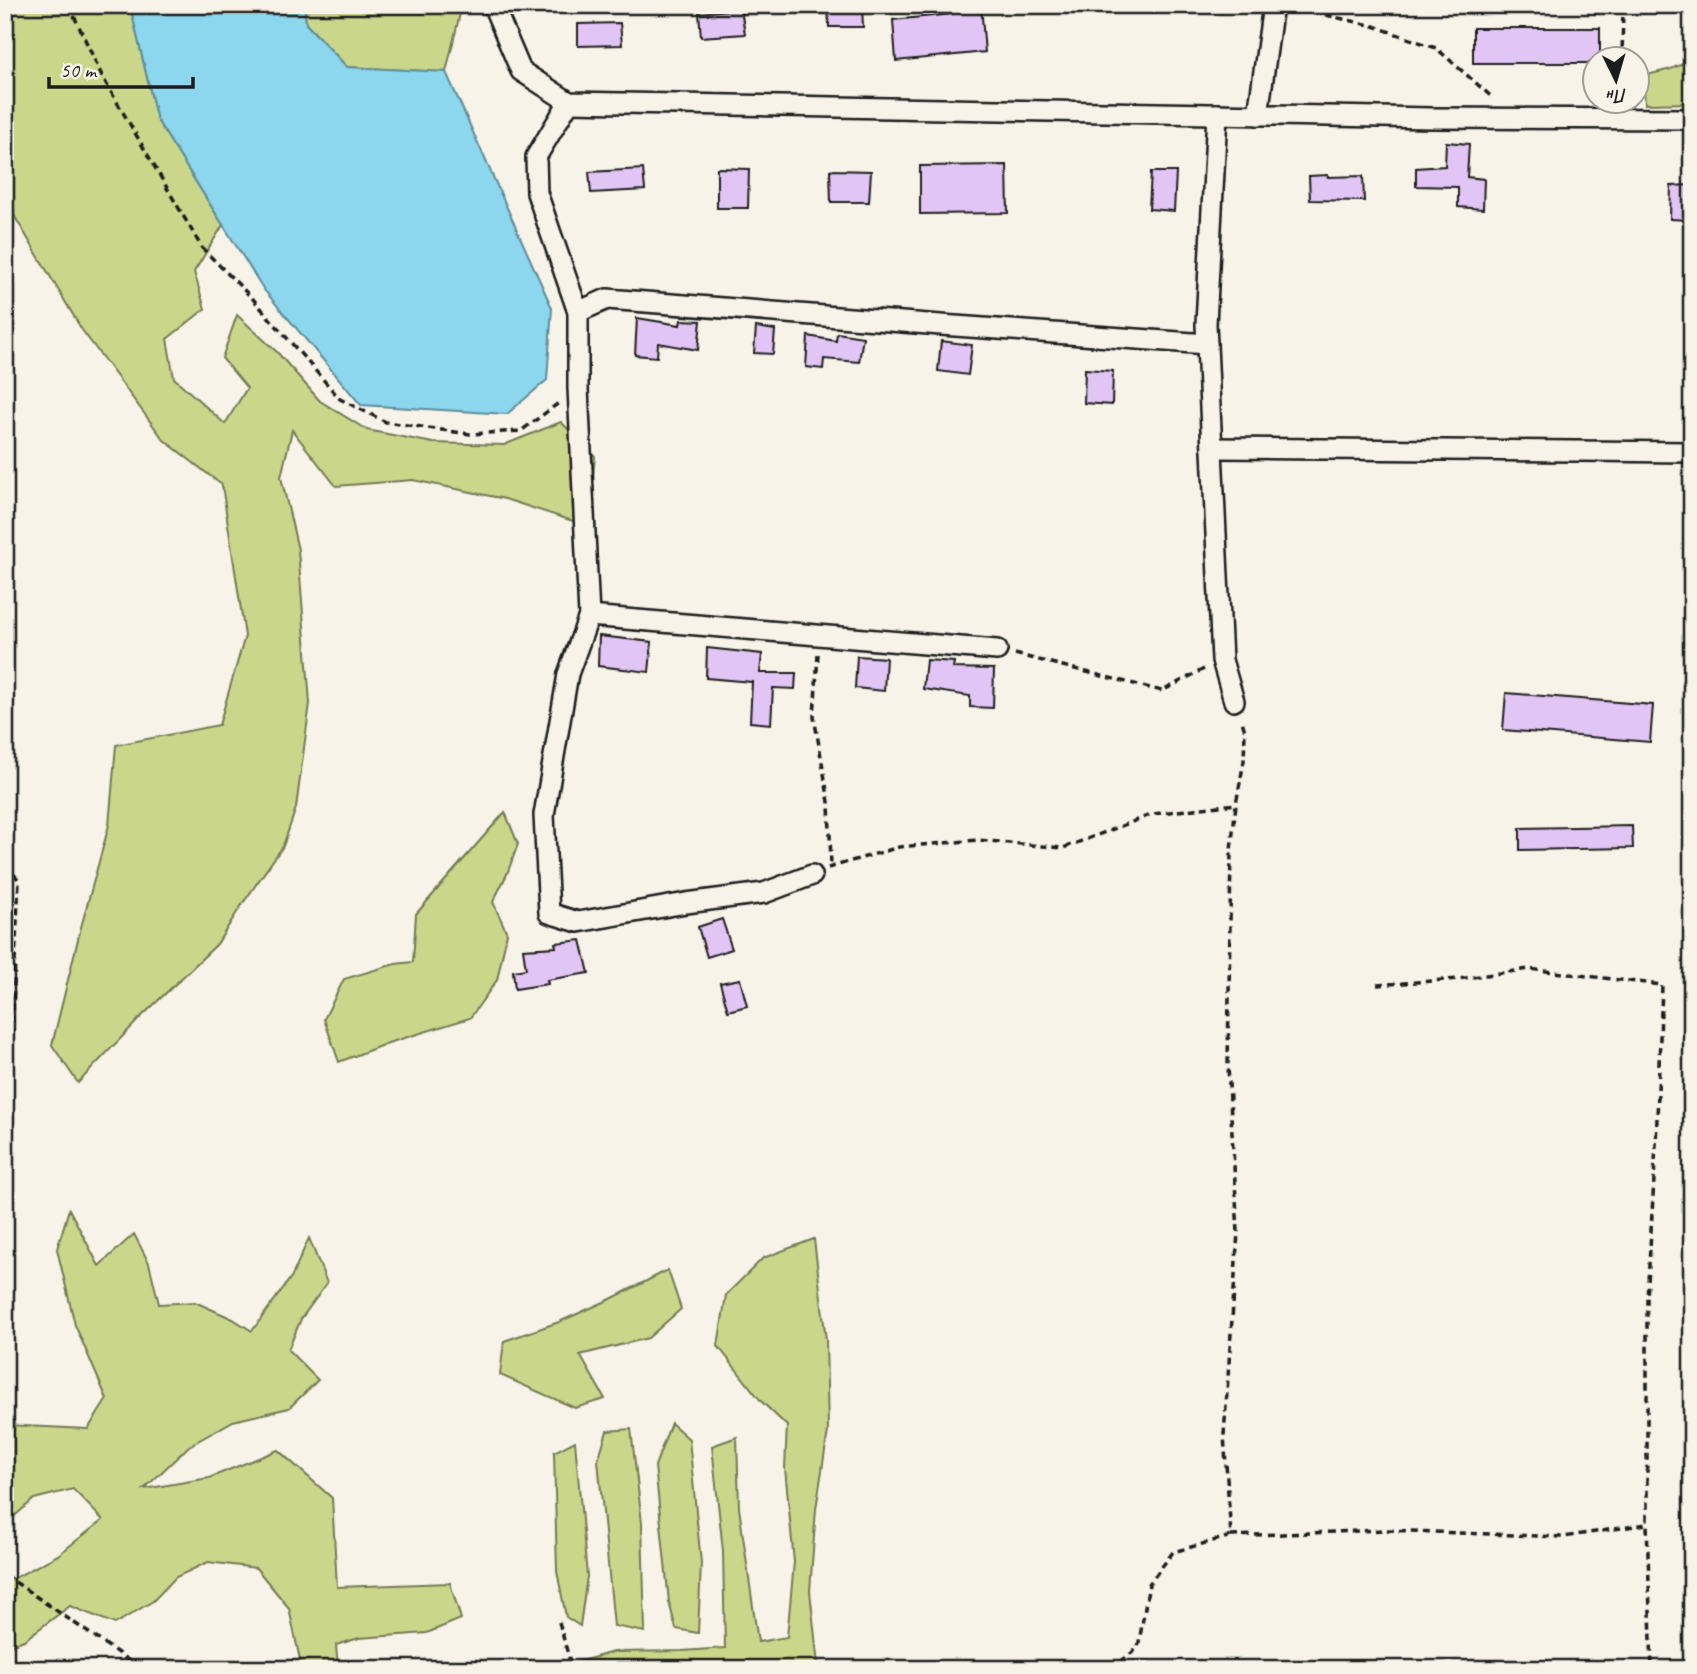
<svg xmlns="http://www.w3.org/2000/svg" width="1697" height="1674" font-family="Caveat,sans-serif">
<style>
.green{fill:#cad78b;stroke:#737a54;stroke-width:2}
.water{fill:#8cd7ed;stroke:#5f8c99;stroke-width:2}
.building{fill:#e1c5f4;stroke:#1c1c1c;stroke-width:2}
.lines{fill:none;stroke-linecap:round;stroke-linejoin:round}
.street-casing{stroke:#1c1c1c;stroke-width:24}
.path{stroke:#1c1c1c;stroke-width:3.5;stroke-dasharray:7 5;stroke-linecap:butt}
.street{stroke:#f7f3e8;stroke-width:19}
</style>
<rect width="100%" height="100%" fill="#f7f3e8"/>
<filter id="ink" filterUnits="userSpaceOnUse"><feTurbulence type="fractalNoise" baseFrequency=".0143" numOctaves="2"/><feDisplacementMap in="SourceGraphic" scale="14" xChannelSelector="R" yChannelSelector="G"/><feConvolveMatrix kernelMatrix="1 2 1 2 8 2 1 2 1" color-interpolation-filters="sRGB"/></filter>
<g filter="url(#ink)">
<g class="green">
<path d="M5 5H130L157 120 223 225 194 272 205 309 167 339 174 378 225 424 247 388 222 358 237 315 277 352 320 401 367 430 433 443 504 445 561 422 595 456 588 526 505 499 413 480 336 486 292 430 281 477 298 550 310 703 296 808 283 846 241 906 217 944 142 1016 78 1083 52 1045 80 931 109 825 116 745 219 725 245 636 222 485 164 440 82 330 5 200Z"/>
<path d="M304 5H462L446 72 347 67 306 24Z"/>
<path d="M1692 60V103L1645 104 1643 76 1671 69Z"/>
<path d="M505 812 518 844 507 874 493 902 507 933 497 980 470 1018 388 1043 339 1062 324 1019 344 979 395 964 413 962 416 914Z"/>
<path d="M69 1209 99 1266 134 1234 149 1263 159 1304 195 1302 233 1319 252 1331 292 1276 309 1238 327 1283 301 1319 288 1350 318 1380 289 1408 233 1421 189 1446 144 1489 209 1478 278 1450 332 1498 337 1587 450 1583 461 1619 427 1633 359 1638 336 1645 338 1669H297L300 1660 289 1608 256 1568 208 1562 176 1577 153 1601 115 1624 70 1606 24 1640 5 1647V1583L58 1555 103 1520 73 1489 34 1499 8 1522 5 1519V1425L88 1429 107 1399 75 1325 57 1249Z"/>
<path d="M814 1239 826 1340 828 1431 816 1509 810 1591 818 1665 748 1666 744 1669H571L567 1665 613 1652 682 1651 725 1648 723 1551 712 1446 737 1437 739 1508 758 1642 787 1637 794 1562 785 1468 787 1426 761 1401 718 1346 726 1295 763 1258Z"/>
<path d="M668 1270 681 1309 648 1338 580 1355 605 1399 575 1408 500 1375 504 1341 559 1322 611 1299Z"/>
<path d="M671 1423 689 1439 701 1563 698 1633 676 1629 669 1602 655 1466Z"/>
<path d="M631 1429 642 1523 645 1632 614 1626 598 1460 607 1431Z"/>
<path d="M575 1441 587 1576 580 1626 566 1617 557 1571 554 1452Z"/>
</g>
<path class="water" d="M130 5H304L306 24 347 67 446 72 552 308 547 380 507 414 361 405 264 290 157 120Z"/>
<g class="building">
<path d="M828 5H862L863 27H829Z"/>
<path d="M951 5H981L985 52 896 61 893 20 952 14Z"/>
<path d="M741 9 745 34 701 37 699 13Z"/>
<path d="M620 23 622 45 578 46V24Z"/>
<path d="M1473 28H1600V60H1595V63H1473Z"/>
<path d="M1446 142 1469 144 1467 177 1484 179 1483 209 1458 207V187L1416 186V168L1445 166Z"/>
<path d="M1007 165 1008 213 920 214V166Z"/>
<path d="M717 168 749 169 748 208H717Z"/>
<path d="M643 169 645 190 591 193 589 172Z"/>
<path d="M830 170 871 171 869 202H831Z"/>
<path d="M1151 172H1176L1174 211 1149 209Z"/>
<path d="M1328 175V177L1363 176 1364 201 1310 200 1309 176Z"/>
<path d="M1690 185V220L1670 219 1671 186Z"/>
<path d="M637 318 680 325 681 320 701 321 698 350 658 343 657 357 635 355Z"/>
<path d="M756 327 775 330 773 354 754 353Z"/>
<path d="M837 333 863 337 859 362 824 359 823 369 806 367 808 336 836 341Z"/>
<path d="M941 341 972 345 968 375 938 371Z"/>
<path d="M1085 369 1113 371 1112 405 1084 403Z"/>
<path d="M599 636 652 642 649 672 598 666Z"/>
<path d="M707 648 762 654 760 673H796L795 689 773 688 771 724 750 722 752 682 706 678Z"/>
<path d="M857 656 886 658 884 691 855 688Z"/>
<path d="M926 660 954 662 953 668 994 669 993 708 970 707V696L923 689Z"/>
<path d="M1506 693 1653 705 1650 742 1503 730Z"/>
<path d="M1632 826 1633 848 1520 850V828Z"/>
<path d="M722 919 732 949 707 957 698 927Z"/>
<path d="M581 940 589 973 547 980 548 984 515 989 513 971 526 969 523 949 556 947 555 943Z"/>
<path d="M740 979 747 1006 728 1011 720 983Z"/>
</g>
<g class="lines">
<defs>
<g id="street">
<path d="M493 5 521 71 569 102 1432 118 1692 119"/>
<path d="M569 102 536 157 537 193 578 312V388L589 616 997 650"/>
<path d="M1217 114 1206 324 1222 660 1234 701"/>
<path d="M1258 115 1273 5"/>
<path d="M578 312 607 299 941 325 1207 344"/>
<path d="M1212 448 1692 452"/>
<path d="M589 616 568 674 544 815 549 913 578 922 686 903 764 893 812 875"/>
</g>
</defs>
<use href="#street" class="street-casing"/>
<g class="path">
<path d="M69 5 103 78 202 248 253 299 340 399 386 422 470 434 521 431 560 402"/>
<path d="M1319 5 1326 15 1374 26 1436 48 1493 98"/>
<path d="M1622 60 1623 5"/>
<path d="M818 654 814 717 829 802 831 867"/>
<path d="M1015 654 1162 691 1204 669"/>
<path d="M5 865 19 880 11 1044 5 1070"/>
<path d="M828 868 899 847 978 840 1063 848 1153 814 1236 804"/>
<path d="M1377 985 1458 979 1529 969 1662 985 1656 1145 1647 1299V1524L1652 1669"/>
<path d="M1231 1536 1385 1530 1563 1537 1647 1524"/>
<path d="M5 1575 141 1669"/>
<path d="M559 1622 572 1669"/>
<path d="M1111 1669 1138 1648 1149 1584 1173 1552 1231 1536 1224 1435 1238 1232 1228 1067 1231 850 1236 804 1244 761 1245 731 1241 718"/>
</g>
<use href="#street" class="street"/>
</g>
</g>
<rect width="1697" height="1674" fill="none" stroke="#f7f3e8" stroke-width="28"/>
<rect x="14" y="14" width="1669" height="1646" fill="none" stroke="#1c1c1c" stroke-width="2.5" filter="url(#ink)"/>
<g transform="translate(1616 80) rotate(175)"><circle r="33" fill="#f7f3e8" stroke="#9f9d96" stroke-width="2"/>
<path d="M0-5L12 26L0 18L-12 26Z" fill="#1c1c1c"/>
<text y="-10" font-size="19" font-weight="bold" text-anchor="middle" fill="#1c1c1c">Пн</text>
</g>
<path d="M49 77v10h144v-10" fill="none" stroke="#1c1c1c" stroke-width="3.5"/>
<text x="60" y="77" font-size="21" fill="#1c1c1c" stroke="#f7f3e8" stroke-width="5" paint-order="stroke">50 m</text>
</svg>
